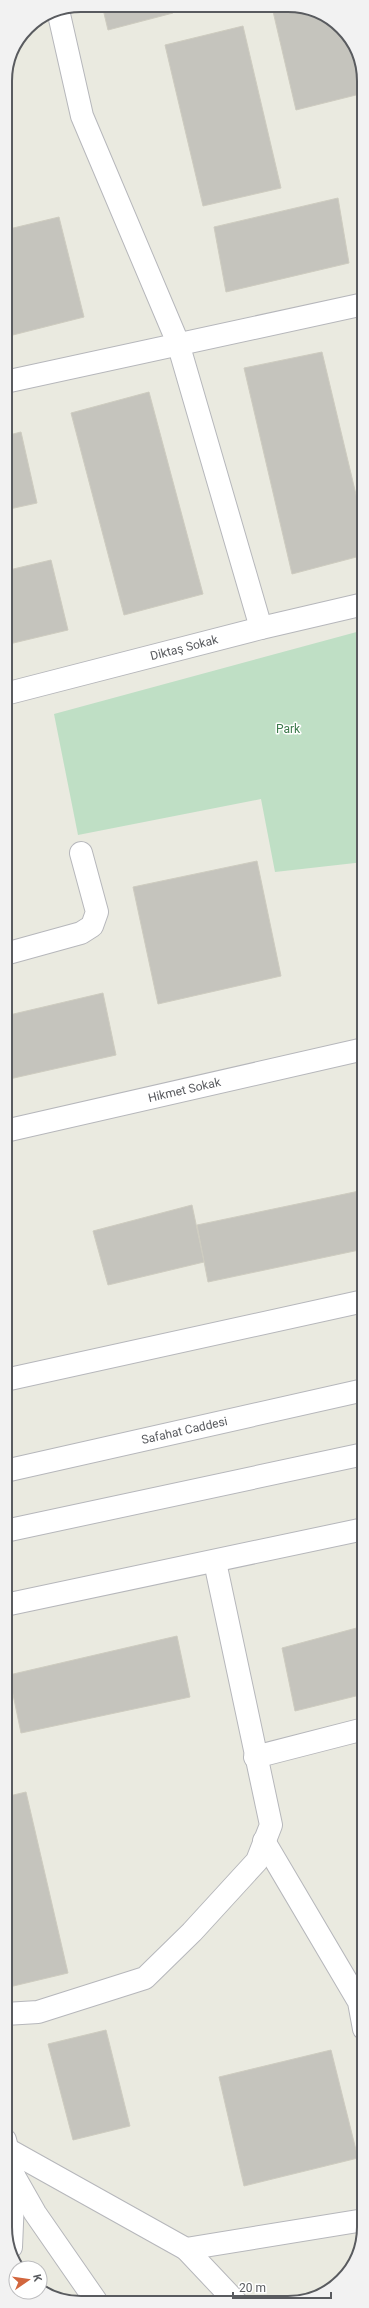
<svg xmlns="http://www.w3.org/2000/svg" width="369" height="2308" font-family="Roboto,sans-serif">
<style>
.green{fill:#bfdfc5}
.building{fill:#c5c4bd;stroke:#ceccc0}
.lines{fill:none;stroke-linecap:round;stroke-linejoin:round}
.minor-casing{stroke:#b6b7bb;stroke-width:24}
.tertiary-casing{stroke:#b6b7bb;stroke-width:24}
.minor{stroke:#fff;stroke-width:22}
.tertiary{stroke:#fff;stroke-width:22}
.labels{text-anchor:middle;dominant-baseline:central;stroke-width:3;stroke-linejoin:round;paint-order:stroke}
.street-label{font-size:12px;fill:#595b5f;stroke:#fff}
.park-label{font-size:12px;fill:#3d7a4c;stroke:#fff}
.rim{fill:none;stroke:#595b5f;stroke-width:2}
</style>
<rect width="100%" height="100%" fill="#eaeae0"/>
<path class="green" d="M364 630V862L275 872 261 799 78 835 54 714Z"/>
<g class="building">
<path d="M102 5 172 6 173 13 108 30Z"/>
<path d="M272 7 307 8 345 31 364 76V93L296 110Z"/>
<path d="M243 26 281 188 203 206 165 45Z"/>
<path d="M338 198 349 263 226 292 214 227Z"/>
<path d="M59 217 84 317 5 337V230Z"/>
<path d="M322 352 364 528V555L292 574 244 368Z"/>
<path d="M149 392 203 594 124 615 71 413Z"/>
<path d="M21 432 37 503 5 510V436Z"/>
<path d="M51 560 68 630 5 645V571Z"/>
<path d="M257 861 281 976 158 1004 133 887Z"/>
<path d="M103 993 116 1055 5 1080V1016Z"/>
<path d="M364 1190V1249L208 1282 197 1225Z"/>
<path d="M192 1205 204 1262 108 1285 93 1231Z"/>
<path d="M364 1626V1694L295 1711 282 1648Z"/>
<path d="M177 1636 190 1697 21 1733 9 1675Z"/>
<path d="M26 1792 68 1973 5 1988V1797Z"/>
<path d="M106 2030 130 2126 73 2140 48 2044Z"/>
<path d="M331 2050 358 2158 244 2186 219 2077Z"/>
</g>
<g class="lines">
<defs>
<g id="minor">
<path d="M58 10 82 116 178 343 261 628"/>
<path d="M5 382 364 304"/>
<path id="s1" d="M5 694 261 628 364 604"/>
<path d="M5 954 81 933 92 926 97 912 81 853"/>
<path id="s2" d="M5 1131 364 1049"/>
<path d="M5 1380 364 1301"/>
<path id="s3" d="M5 1471 364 1390"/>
<path d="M5 1531 364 1454"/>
<path d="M5 1605 364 1529"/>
<path d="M255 1757 364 1729"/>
<path d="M264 1841 359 2002 364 2029"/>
<path d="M5 2014 38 2012 145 1978 192 1932 257 1861 271 1825 215 1562"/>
<path d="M7 2149 186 2249 236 2302"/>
<path d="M186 2249 364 2220"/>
</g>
<g id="tertiary">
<path d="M5 2140 14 2176 11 2247"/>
<path d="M14 2176 35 2213 96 2301"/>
</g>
</defs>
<use href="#minor" class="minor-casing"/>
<use href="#tertiary" class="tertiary-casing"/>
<use href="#minor" class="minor"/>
<use href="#tertiary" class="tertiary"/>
</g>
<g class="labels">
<g class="street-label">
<text stroke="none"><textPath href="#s1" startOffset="185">Diktaş Sokak</textPath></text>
<text stroke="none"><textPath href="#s2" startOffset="184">Hikmet Sokak</textPath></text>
<text stroke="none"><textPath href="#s3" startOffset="184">Safahat Caddesi</textPath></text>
</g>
<g class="park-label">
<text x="288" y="729">Park</text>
</g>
</g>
<path d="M0 0H369V2308H0ZM81 12H288A69 69 0 0 1 357 81V2227A69 69 0 0 1 288 2296H81A69 69 0 0 1 12 2227V81A69 69 0 0 1 81 12Z" fill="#f2f2f2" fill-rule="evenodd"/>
<path class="rim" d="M81 12H288A69 69 0 0 1 357 81V2227A69 69 0 0 1 288 2296H81A69 69 0 0 1 12 2227V81A69 69 0 0 1 81 12Z"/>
<g transform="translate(28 2280) rotate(77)"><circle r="19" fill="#ffffff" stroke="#bdbdbf"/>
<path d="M0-3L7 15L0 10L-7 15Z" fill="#d2663e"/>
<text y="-6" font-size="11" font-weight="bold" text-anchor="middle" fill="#595b5f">K</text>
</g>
<path d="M233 2292v6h98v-6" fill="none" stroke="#595b5f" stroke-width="2"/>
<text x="239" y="2292" font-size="12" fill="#595b5f" stroke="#ffffff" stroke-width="3" paint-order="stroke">20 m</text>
</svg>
